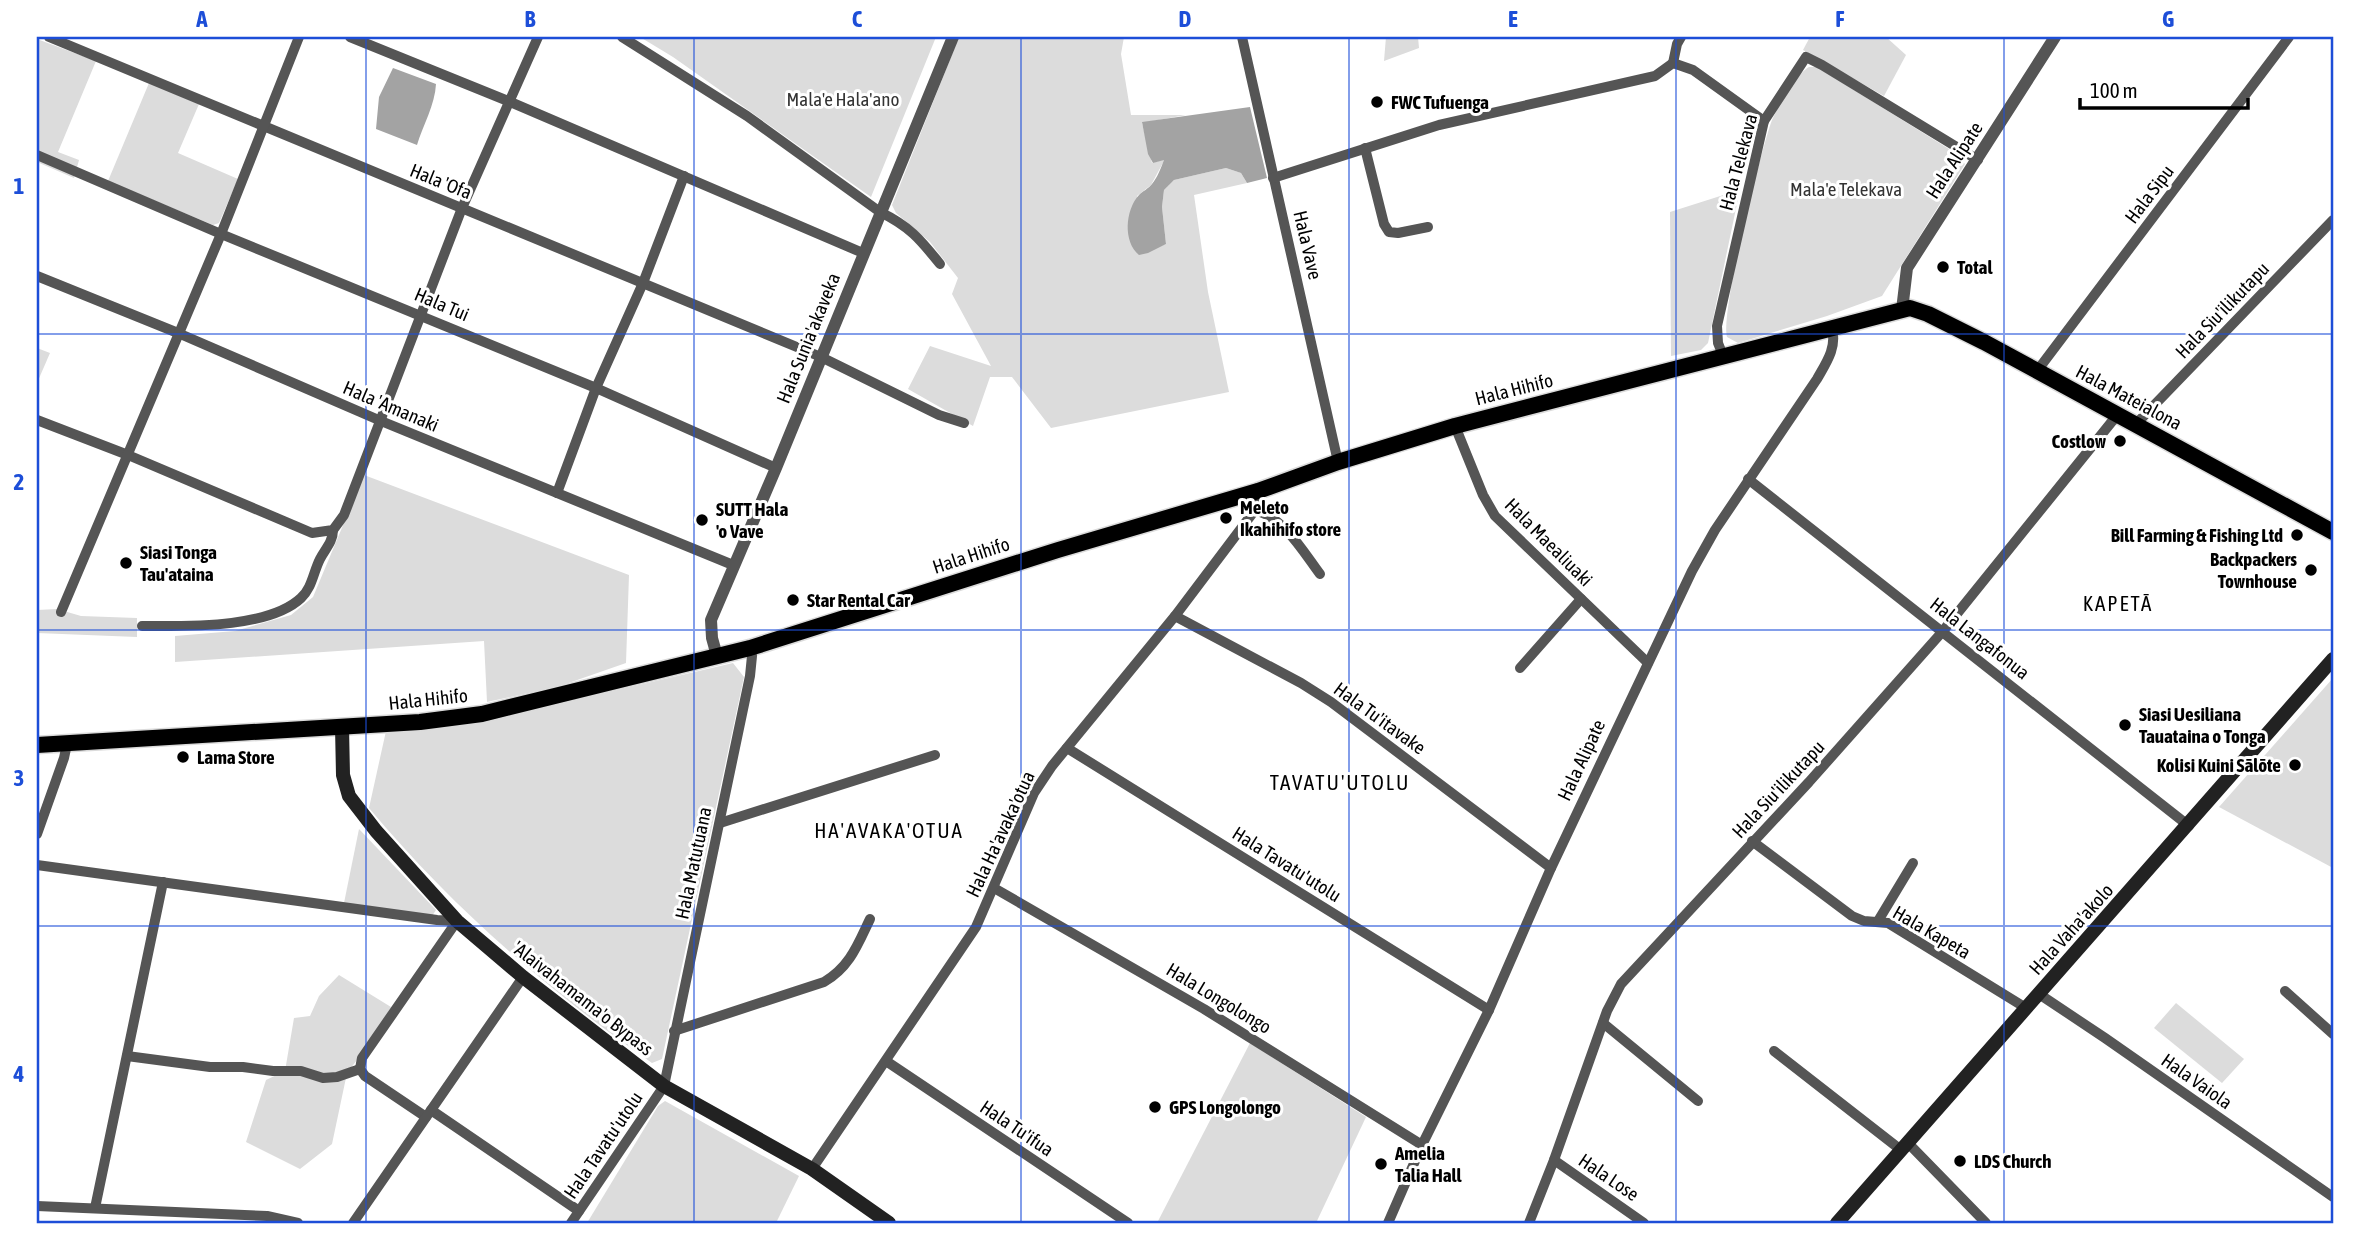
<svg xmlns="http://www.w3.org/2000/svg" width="2370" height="1260" font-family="'Asap Condensed',sans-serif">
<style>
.green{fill:#dcdcdc}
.water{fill:#a3a3a3}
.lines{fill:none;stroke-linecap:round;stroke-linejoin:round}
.primary-casing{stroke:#dbdbdb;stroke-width:19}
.minor{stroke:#555;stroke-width:10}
.tertiary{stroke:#555;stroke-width:12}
.secondary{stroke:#222;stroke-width:14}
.primary{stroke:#000;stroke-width:16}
.grid{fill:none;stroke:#1d4ed8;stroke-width:2;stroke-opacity:0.55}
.poi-dot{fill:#000;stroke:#fff;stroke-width:2.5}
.labels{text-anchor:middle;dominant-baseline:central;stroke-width:6;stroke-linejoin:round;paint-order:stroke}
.park-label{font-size:19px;fill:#333;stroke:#fff}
.poi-label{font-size:19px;font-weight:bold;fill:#000;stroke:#fff;text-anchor:start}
.street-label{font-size:19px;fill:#000;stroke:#fff}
.neighbourhood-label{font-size:21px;letter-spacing:2px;fill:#000;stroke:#fff}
.neatline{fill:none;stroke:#1d4ed8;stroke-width:2.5}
.grid-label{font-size:23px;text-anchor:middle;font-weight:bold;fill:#1d4ed8}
</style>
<rect width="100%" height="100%" fill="#fff"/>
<g class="green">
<path d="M640 37H936L871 197 673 57Z"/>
<path d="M959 37H1124L1121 54 1131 115H1186L1142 123 1152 163 1165 159 1151 185 1137 196 1156 248 1166 244 1162 207 1164 190 1174 180 1226 168 1241 173 1247 183 1194 195 1208 292 1229 392 1051 428 1012 377H990L973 426 908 389 930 346 991 366 952 294 958 278 930 242 896 213 892 205Z"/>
<path d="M1386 37H1418L1419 48 1384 61Z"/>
<path d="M1810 37H1886L1906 55 1884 96 1803 50Z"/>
<path d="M37 39 96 61 58 152 79 160 74 178 37 162Z"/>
<path d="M1809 67H1817L1957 154 1965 164 1882 296 1827 316 1738 343 1727 337C1720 313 1761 149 1772 120 1778 107 1797 73 1809 67Z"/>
<path d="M149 83 199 104 178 153 238 179 219 223 213 225 108 181Z"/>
<path d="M1736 191 1739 194 1708 343 1701 350 1671 356 1670 212Z"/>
<path d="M37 348 50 353 37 383Z"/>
<path d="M364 475 629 575 626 663 560 686 487 702 484 641 175 662V636L235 631 291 615 313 597Z"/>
<path d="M57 609 81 616 137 618V637L37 633V610Z"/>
<path d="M733 663 744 677 662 1059 652 1063C547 990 451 906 369 808L386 731 430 730 485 721Z"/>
<path d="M2333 678V868L2219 807Z"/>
<path d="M359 829 436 910 432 916 344 903Z"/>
<path d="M339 975 391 1007 373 1039 347 1073 332 1144 300 1169 246 1142 266 1080 285 1071 294 1018 310 1016 319 996Z"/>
<path d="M2176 1003 2244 1059 2222 1083 2154 1028Z"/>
<path d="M1250 1043 1366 1117 1316 1223H1157Z"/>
<path d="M665 1101 799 1176 776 1223H587L658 1106Z"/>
</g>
<g class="water">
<path d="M393 68 436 84C435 105 423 125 417 145L376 129 379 97Z"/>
<path d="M1250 107 1267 178 1247 183 1241 173 1226 168 1174 180 1164 190 1162 207 1166 244 1148 253 1139 255C1123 242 1125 210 1139 195 1143 191 1148 189 1152 184 1157 178 1161 168 1164 160L1153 163 1148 154 1142 122Z"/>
</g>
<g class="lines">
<defs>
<path id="primary" d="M37 745 420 722 482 714 750 648 1058 550 1258 491 1338 462 1455 426 1910 308 1928 314 1984 342 2333 532"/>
</defs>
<use href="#primary" class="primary-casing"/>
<g class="minor">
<path d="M49 37 821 357 939 415 964 423"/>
<path d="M350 37 508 101 863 253"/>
<path d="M622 37 747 116 880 212C909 226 920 239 940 264"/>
<path d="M1242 37 1338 462"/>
<path d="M1673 63 1677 44 1681 37"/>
<path d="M1365 148 1384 224 1389 232 1398 233 1428 227"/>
<path d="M37 155 221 234 596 388 776 468"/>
<path d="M1273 178 1439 125 1655 76 1673 63 1693 70 1764 121"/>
<path d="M37 276 178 333 381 421 733 565"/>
<path d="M1724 358 1718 343 1717 326 1764 121 1806 57 1822 65 1978 160"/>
<path d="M2037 371 2289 37"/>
<path d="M37 420 128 455 312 533 333 530 344 515 462 208 538 37"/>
<path d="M2136 424 2333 220"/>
<path d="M1455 426 1483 495 1495 516 1648 663"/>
<path d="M1748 479 2189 826"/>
<path d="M557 493 596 388 643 283 684 176"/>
<path d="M1255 510C1285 519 1302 550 1320 574"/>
<path d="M61 612 221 234 299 37"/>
<path d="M1175 616 1301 683 1331 702 1551 868"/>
<path d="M142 626C184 626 268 629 301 598 312 588 313 573 320 559 325 549 333 542 333 530"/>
<path d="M1520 668 1581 599"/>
<path d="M1067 748 1489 1010"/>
<path d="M720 823 935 755"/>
<path d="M37 834 64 758 67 744"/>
<path d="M1752 841 1852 916 1864 921 1888 923 2026 1008"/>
<path d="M37 865 437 920 457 921 362 1058 360 1069 365 1076 426 1117"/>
<path d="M994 888 1204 1009 1422 1145"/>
<path d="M1878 921 1913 863"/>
<path d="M2285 991 2333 1034"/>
<path d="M2039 994 2105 1038 2333 1197"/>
<path d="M1603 1023 1698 1101"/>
<path d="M674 1031 824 982C850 967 858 944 870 919"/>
<path d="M1774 1051 1901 1150"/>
<path d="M127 1056 210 1067H243L273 1071H301L323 1078 337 1077 360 1069"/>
<path d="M886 1061 1128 1223"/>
<path d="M431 1110 579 1211"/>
<path d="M1908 1143 1986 1223"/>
<path d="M1554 1160 1644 1223"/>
<path d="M812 1169 976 927 1034 793 1052 766 1175 616 1255 510 1258 491"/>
<path d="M37 1206 267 1216 298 1223"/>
<path d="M95 1208 163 882"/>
<path d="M353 1223 523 977"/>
<path d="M571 1223 664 1086 750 676 752 656 750 648"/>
<path d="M1388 1223 1422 1145 1489 1010 1551 868 1692 571 1715 530 1817 379C1826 363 1837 348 1832 329"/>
<path d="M1529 1223 1554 1160 1607 1011 1621 984 1809 782 1943 631 2118 414"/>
</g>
<g class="tertiary">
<path d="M1902 310 1907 268 2055 37"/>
<path d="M717 656 712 638 711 620 776 468 953 37"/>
</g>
<g class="secondary">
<path d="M342 727 343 775 349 796 376 831 457 921 523 977 664 1086 812 1169 889 1223"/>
<path d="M1837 1223 2333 659"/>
</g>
<use href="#primary" class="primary"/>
</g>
<path class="grid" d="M366 37V1223M694 37V1223M1021 37V1223M1349 37V1223M1676 37V1223M2004 37V1223M37 334H2333M37 630H2333M37 926H2333"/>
<g class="poi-dot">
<circle cx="1377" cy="102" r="7"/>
<circle cx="1943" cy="267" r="7"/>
<circle cx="2120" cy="441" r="7"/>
<circle cx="1226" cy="518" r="7"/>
<circle cx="702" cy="520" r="7"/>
<circle cx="2297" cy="535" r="7"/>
<circle cx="126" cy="563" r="7"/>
<circle cx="2311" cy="570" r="7"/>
<circle cx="793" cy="600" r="7"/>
<circle cx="2125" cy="725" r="7"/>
<circle cx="183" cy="757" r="7"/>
<circle cx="2295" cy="765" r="7"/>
<circle cx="1155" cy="1107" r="7"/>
<circle cx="1960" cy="1161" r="7"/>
<circle cx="1381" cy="1164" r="7"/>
</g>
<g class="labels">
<g class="park-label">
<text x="843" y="99">Mala'e Hala'ano</text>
<text x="1846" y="189">Mala'e Telekava</text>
</g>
<g class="poi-label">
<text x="1391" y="102">FWC Tufuenga</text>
<text x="1957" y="267">Total</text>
<text x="2106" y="441" text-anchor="end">Costlow</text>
<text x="1240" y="507">Meleto<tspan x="1240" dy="22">Ikahihifo store</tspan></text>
<text x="716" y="509">SUTT Hala<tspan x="716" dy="22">'o Vave</tspan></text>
<text x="2283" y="535" text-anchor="end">Bill Farming &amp; Fishing Ltd</text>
<text x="140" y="552">Siasi Tonga<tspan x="140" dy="22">Tau'ataina</tspan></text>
<text x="2297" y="559" text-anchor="end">Backpackers<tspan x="2297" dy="22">Townhouse</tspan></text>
<text x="807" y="600">Star Rental Car</text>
<text x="2139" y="714">Siasi Uesiliana<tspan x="2139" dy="22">Tauataina o Tonga</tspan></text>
<text x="197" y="757">Lama Store</text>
<text x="2281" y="765" text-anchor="end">Kolisi Kuini Sālōte</text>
<text x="1169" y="1107">GPS Longolongo</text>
<text x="1395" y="1153">Amelia<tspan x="1395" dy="22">Talia Hall</tspan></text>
<text x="1974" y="1161">LDS Church</text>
</g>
<g class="street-label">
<text transform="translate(1954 160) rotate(-57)">Hala Alipate</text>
<text transform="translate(1738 162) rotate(-75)">Hala Telekava</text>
<text transform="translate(441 181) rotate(22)">Hala 'Ofa</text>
<text transform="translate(2149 194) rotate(-53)">Hala Sipu</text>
<text transform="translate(1308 245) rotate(77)">Hala Vave</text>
<text transform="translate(442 304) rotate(23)">Hala Tui</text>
<text transform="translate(2222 310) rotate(-46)">Hala Siu'ilikutapu</text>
<text transform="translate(808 338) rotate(-68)">Hala Sunia'akaveka</text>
<text transform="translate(1514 389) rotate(-14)">Hala Hihifo</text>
<text transform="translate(2129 397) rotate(28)">Hala Mateialona</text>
<text transform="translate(391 406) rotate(23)">Hala 'Amanaki</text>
<text transform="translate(1549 542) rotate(45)">Hala Maealiuaki</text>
<text transform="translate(971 555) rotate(-18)">Hala Hihifo</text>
<text transform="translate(1980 638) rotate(38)">Hala Langafonua</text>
<text transform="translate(428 699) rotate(-6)">Hala Hihifo</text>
<text transform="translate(1380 718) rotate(36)">Hala Tu'itavake</text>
<text transform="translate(1581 760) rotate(-65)">Hala Alipate</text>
<text transform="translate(1778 789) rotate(-47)">Hala Siu'ilikutapu</text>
<text transform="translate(1000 834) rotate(-65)">Hala Ha'avaka'otua</text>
<text transform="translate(693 863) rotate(-78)">Hala Matutuana</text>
<text transform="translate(1287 864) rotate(32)">Hala Tavatu'utolu</text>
<text transform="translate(2071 929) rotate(-48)">Hala Vaha'akolo</text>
<text transform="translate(1932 932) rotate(30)">Hala Kapeta</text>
<text transform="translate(583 998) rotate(38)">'Alaivahamama'o Bypass</text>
<text transform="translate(1219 998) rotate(31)">Hala Longolongo</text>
<text transform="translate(2197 1081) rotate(35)">Hala Vaiola</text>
<text transform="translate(1017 1128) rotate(34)">Hala Tu'ifua</text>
<text transform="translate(603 1145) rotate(-56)">Hala Tavatu'utolu</text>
<text transform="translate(1609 1177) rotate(34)">Hala Lose</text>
</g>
<g class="neighbourhood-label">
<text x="2118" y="603">KAPETĀ</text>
<text x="1340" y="782">TAVATU'UTOLU</text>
<text x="889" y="830">HA'AVAKA'OTUA</text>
</g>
</g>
<rect width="2370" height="1260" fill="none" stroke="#ffffff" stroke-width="77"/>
<path d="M2080 98v10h168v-10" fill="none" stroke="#000000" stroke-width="3.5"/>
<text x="2090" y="98" font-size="21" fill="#000000" stroke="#ffffff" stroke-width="5" paint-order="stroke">100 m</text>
<rect x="38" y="38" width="2294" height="1184" class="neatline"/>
<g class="grid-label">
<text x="202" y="27">A</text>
<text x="530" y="27">B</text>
<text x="857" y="27">C</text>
<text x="1185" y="27">D</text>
<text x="1513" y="27">E</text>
<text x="1840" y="27">F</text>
<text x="2168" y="27">G</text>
<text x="19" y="194">1</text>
<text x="19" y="490">2</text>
<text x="19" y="786">3</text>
<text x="19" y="1082">4</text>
</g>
</svg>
